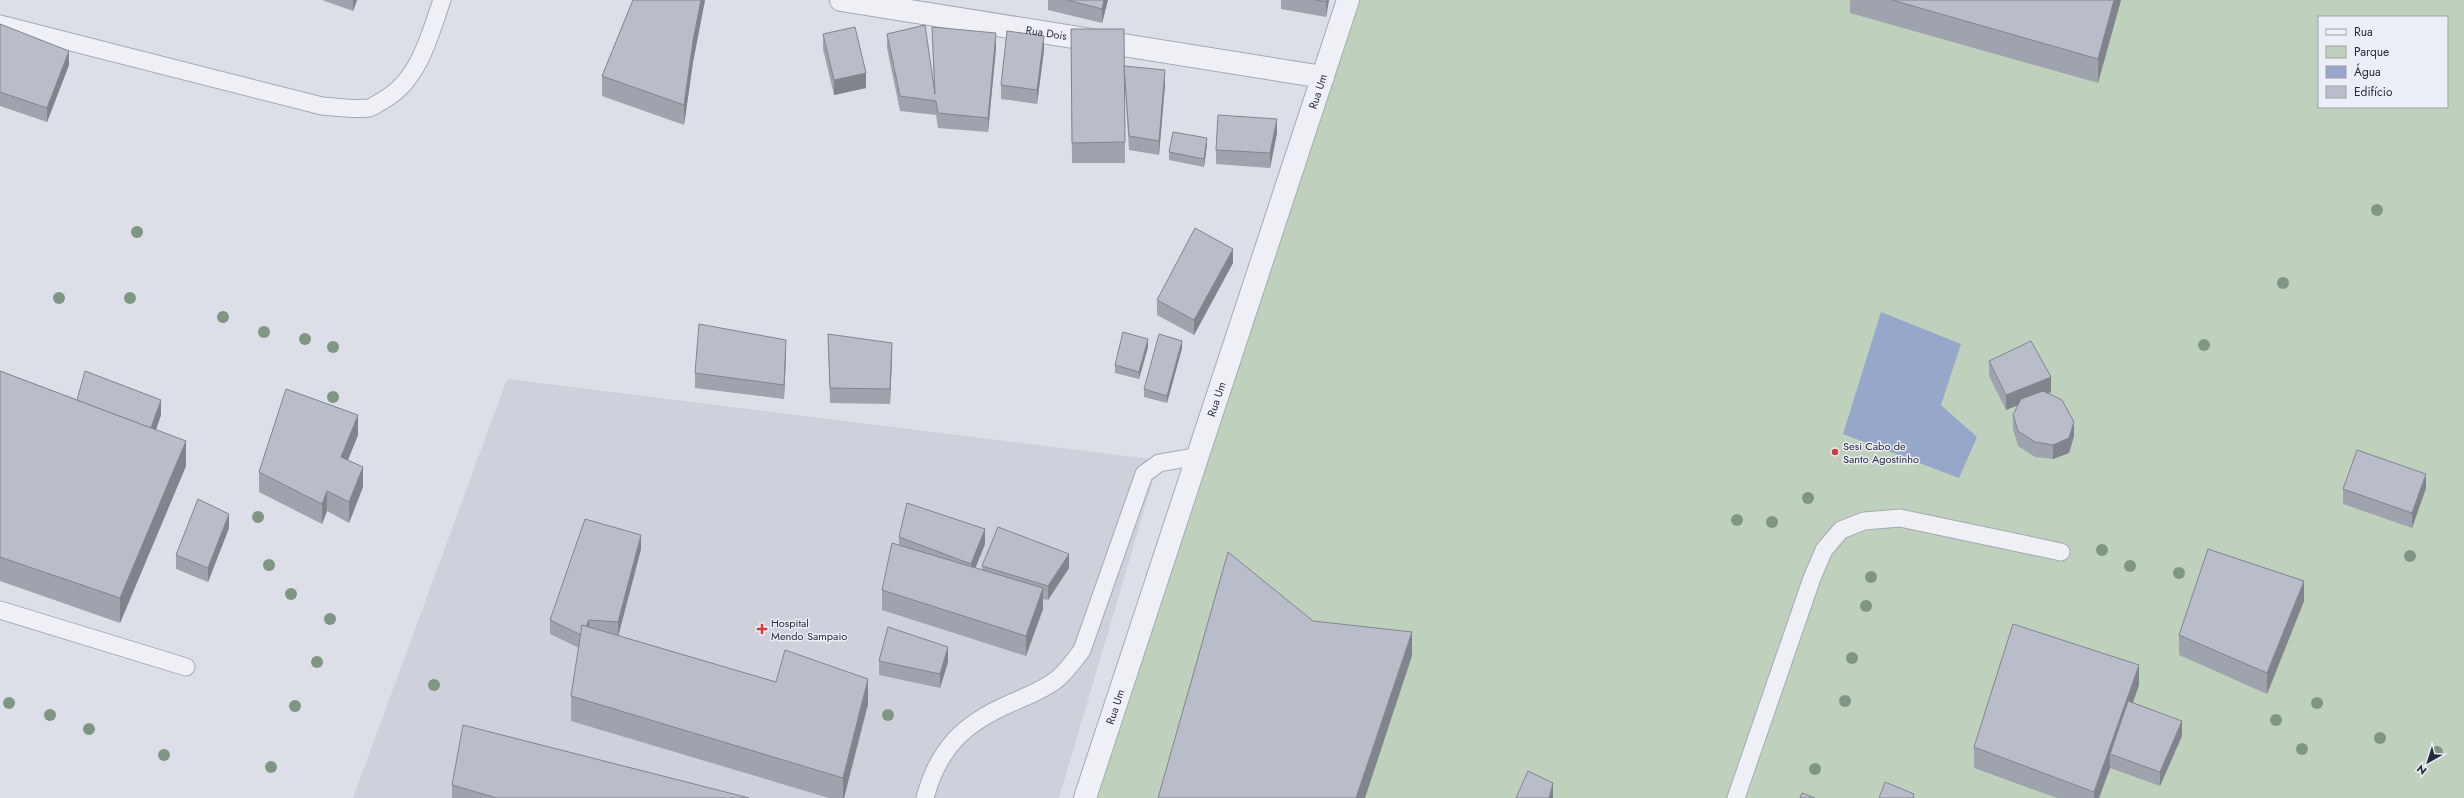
<svg xmlns="http://www.w3.org/2000/svg" width="2464" height="798" font-family="Jost,sans-serif">
<style>
.built{fill:#ced1dc}
.green{fill:#bfd1bd;fill-rule:evenodd}
.water{fill:#96a7c9}
.lines{fill:none;stroke-linecap:round;stroke-linejoin:round}
.service-casing{stroke:#a5a9b4;stroke-width:19}
.minor-casing{stroke:#a5a9b4;stroke-width:24}
.service{stroke:#eff0f5;stroke-width:17}
.minor{stroke:#eff0f5;stroke-width:22}
.tree{fill:#809684}
.wall{fill:#9fa3ae}
.shaded-wall{fill:#82848d}
.building{fill:#b9bdca;stroke:#82848d}
.poi-dot{fill:#d13c3c;stroke:#eceef5;stroke-width:1.5}
.labels{text-anchor:middle;dominant-baseline:central;stroke-width:3;stroke-linejoin:round;paint-order:stroke}
.street-label{font-size:11px;fill:#262b3e;stroke:#eceef5}
.poi-label{font-size:11px;fill:#262b3e;stroke:#eceef5;text-anchor:start}
</style>
<rect width="100%" height="100%" fill="#dcdfe7"/>
<path class="built" d="M507 379 1159 460 1059 798H353Z"/>
<path class="green" d="M1357 0H2464V798H1089ZM2319 17H2447V107H2319Z"/>
<path class="water" d="M1881 312 1961 344 1941 405 1977 437 1959 478 1843 434Z"/>
<g class="lines">
<defs>
<g id="service">
<path d="M0 24 322 106C338 107 353 110 369 108 373 107 378 103 382 101 419 81 429 37 442 0"/>
<path d="M0 610 186 667"/>
<path d="M925 798C938 749 963 724 1009 704 1024 697 1042 691 1056 680 1066 672 1074 661 1082 650L1144 474 1159 463 1199 456"/>
<path d="M1736 798 1812 578 1824 550 1841 530 1864 521 1900 518 2061 552"/>
</g>
<g id="minor">
<path id="s1" d="M841 0 1323 77"/>
<path id="s2" d="M1085 798 1348 0"/>
</g>
</defs>
<use href="#service" class="service-casing"/>
<use href="#minor" class="minor-casing"/>
<use href="#service" class="service"/>
<use href="#minor" class="minor"/>
</g>
<g class="tree">
<circle cx="2377" cy="210" r="6"/>
<circle cx="137" cy="232" r="6"/>
<circle cx="2283" cy="283" r="6"/>
<circle cx="59" cy="298" r="6"/>
<circle cx="130" cy="298" r="6"/>
<circle cx="223" cy="317" r="6"/>
<circle cx="264" cy="332" r="6"/>
<circle cx="305" cy="339" r="6"/>
<circle cx="2204" cy="345" r="6"/>
<circle cx="333" cy="347" r="6"/>
<circle cx="333" cy="397" r="6"/>
<circle cx="1808" cy="498" r="6"/>
<circle cx="258" cy="517" r="6"/>
<circle cx="1737" cy="520" r="6"/>
<circle cx="1772" cy="522" r="6"/>
<circle cx="2102" cy="550" r="6"/>
<circle cx="2410" cy="556" r="6"/>
<circle cx="269" cy="565" r="6"/>
<circle cx="2130" cy="566" r="6"/>
<circle cx="2179" cy="573" r="6"/>
<circle cx="1871" cy="577" r="6"/>
<circle cx="291" cy="594" r="6"/>
<circle cx="1866" cy="606" r="6"/>
<circle cx="330" cy="619" r="6"/>
<circle cx="1852" cy="658" r="6"/>
<circle cx="317" cy="662" r="6"/>
<circle cx="434" cy="685" r="6"/>
<circle cx="1845" cy="701" r="6"/>
<circle cx="9" cy="703" r="6"/>
<circle cx="2317" cy="703" r="6"/>
<circle cx="295" cy="706" r="6"/>
<circle cx="50" cy="715" r="6"/>
<circle cx="888" cy="715" r="6"/>
<circle cx="2276" cy="720" r="6"/>
<circle cx="89" cy="729" r="6"/>
<circle cx="2380" cy="738" r="6"/>
<circle cx="2302" cy="749" r="6"/>
<circle cx="2437" cy="752" r="6"/>
<circle cx="164" cy="755" r="6"/>
<circle cx="271" cy="767" r="6"/>
<circle cx="1815" cy="769" r="6"/>
</g>
<g class="wall">
<path d="M322 0H357L353 11Z"/>
<path d="M633 0H705L693 62 684 125 602 96V76Z"/>
<path d="M1048 0H1108L1102 23 1048 10Z"/>
<path d="M1281 0H1329L1326 17 1281 9Z"/>
<path d="M1850 0H2121L2098 83 1850 13Z"/>
<path d="M0 24 69 65 47 122 0 106Z"/>
<path d="M932 27 996 48 988 132 938 128 936 115 900 111 887 48V34L934 88Z"/>
<path d="M1071 29 1124 66 1165 85 1159 155 1129 150 1125 85V163H1072Z"/>
<path d="M823 34 866 88 834 95 823 49Z"/>
<path d="M1044 50 1037 104 1001 99V85Z"/>
<path d="M1277 133 1270 168 1216 164V150Z"/>
<path d="M1207 145 1204 167 1169 160V152Z"/>
<path d="M1233 263 1194 335 1157 315V300Z"/>
<path d="M828 334 892 357 890 404 830 403Z"/>
<path d="M1148 347 1139 379 1115 373V365Z"/>
<path d="M1182 348 1167 403 1144 397V389Z"/>
<path d="M786 355 784 399 695 388V373Z"/>
<path d="M1989 361 2051 392 2047 393 2074 436 2069 453 2053 459 2035 457 2018 446 2013 429V415L2018 405 2006 410 1989 376Z"/>
<path d="M0 371 77 400 161 415 156 430 186 466 120 623 0 581Z"/>
<path d="M358 435 348 460 363 487 349 523 327 511 322 524 259 492V472Z"/>
<path d="M2426 488 2412 528 2343 504V489Z"/>
<path d="M229 528 208 582 176 569V555Z"/>
<path d="M899 537 985 544 975 568 982 570V566L1069 568 1048 600 1043 599V609L1026 656 882 610V590L899 545Z"/>
<path d="M641 549 618 636 776 682 868 704 844 798H829L571 721V696L579 648 550 634V620Z"/>
<path d="M2304 601 2267 694 2179 655V635Z"/>
<path d="M879 661 948 662 940 688 879 675Z"/>
<path d="M2139 685 2133 703 2182 736 2160 786 2110 768 2099 798H2057L1974 768V747Z"/>
<path d="M452 785 749 798H452Z"/>
</g>
<g class="shaded-wall">
<path d="M353 0H357L353 11Z"/>
<path d="M701 0H705L693 62 684 125V105L693 41Z"/>
<path d="M1104 0H1108L1102 23V9Z"/>
<path d="M1327 0H1329L1326 17V2Z"/>
<path d="M2114 0H2121L2098 83V59Z"/>
<path d="M996 33V48L988 132V118Z"/>
<path d="M1044 36V50L1037 104V90Z"/>
<path d="M69 51V65L47 122V108Z"/>
<path d="M1165 70V85L1159 155V141Z"/>
<path d="M866 73V88L834 95V80Z"/>
<path d="M1277 119V133L1270 168V153Z"/>
<path d="M1207 138V145L1204 167V159Z"/>
<path d="M1233 249V263L1194 335V320Z"/>
<path d="M1148 339V347L1139 379V372Z"/>
<path d="M786 340V355L784 399V385Z"/>
<path d="M1182 341V348L1167 403V396Z"/>
<path d="M892 343V357L890 404V389Z"/>
<path d="M2051 377V392L2006 410V395Z"/>
<path d="M161 400V415L148 452V437Z"/>
<path d="M358 415V435L341 477V457Z"/>
<path d="M2074 422V436L2069 453 2053 459V445Z"/>
<path d="M186 441V466L120 623V598Z"/>
<path d="M363 467V487L349 523V502Z"/>
<path d="M2426 474V488L2412 528V513Z"/>
<path d="M327 491V511L322 524V504Z"/>
<path d="M229 514V528L208 582V568Z"/>
<path d="M985 529V544L971 579V564Z"/>
<path d="M641 535V549L618 637V622Z"/>
<path d="M1069 554V568L1048 600V586Z"/>
<path d="M2304 581V601L2267 694V673Z"/>
<path d="M1043 588V609L1026 656V636Z"/>
<path d="M589 620V634L582 636Z"/>
<path d="M1412 632V656L1365 798H1356Z"/>
<path d="M948 647V662L940 688V674Z"/>
<path d="M2139 665V685L2114 755 2110 754V768L2099 798H2094V792Z"/>
<path d="M868 679V704L844 798H843V778Z"/>
<path d="M2182 721V736L2160 786V772Z"/>
<path d="M1553 783V798H1549Z"/>
</g>
<g class="building">
<path d="M633 0H701L693 41 684 105 602 76Z"/>
<path d="M1067 0H1104L1102 9Z"/>
<path d="M1315 0H1327L1326 2Z"/>
<path d="M1892 0H2114L2098 59Z"/>
<path d="M0 24 69 51 47 108 0 92Z"/>
<path d="M925 25 935 94 932 27 996 33 988 118 938 113 936 101 900 96 887 34Z"/>
<path d="M855 27 866 73 834 80 823 34Z"/>
<path d="M1071 29H1124L1125 142 1072 143Z"/>
<path d="M1007 31 1044 36 1037 90 1001 85Z"/>
<path d="M1124 66 1165 70 1159 141 1129 136Z"/>
<path d="M1218 115 1277 119 1270 153 1216 150Z"/>
<path d="M1173 132 1207 138 1204 159 1169 152Z"/>
<path d="M1195 228 1233 249 1194 320 1157 300Z"/>
<path d="M699 324 786 340 784 385 695 373Z"/>
<path d="M1123 332 1148 339 1139 372 1115 365Z"/>
<path d="M828 334 892 343 890 389 830 388Z"/>
<path d="M1159 334 1182 341 1167 396 1144 389Z"/>
<path d="M2031 341 2051 377 2006 395 1989 361Z"/>
<path d="M0 371 186 441 120 598 0 557Z"/>
<path d="M85 371 161 400 151 428 77 400Z"/>
<path d="M286 389 358 415 341 457 363 467 349 502 327 491 322 504 259 472Z"/>
<path d="M2043 391 2062 400 2074 422 2069 438 2053 445 2035 442 2018 431 2013 415 2021 399Z"/>
<path d="M2357 450 2426 474 2412 513 2343 489Z"/>
<path d="M198 499 229 514 208 568 176 555Z"/>
<path d="M907 503 985 529 971 564 899 537Z"/>
<path d="M585 519 641 535 618 622 589 620 586 627 582 625 581 635 550 620Z"/>
<path d="M998 527 1069 554 1048 586 982 566Z"/>
<path d="M892 543 1043 588 1026 636 882 590Z"/>
<path d="M2208 549 2304 581 2267 673 2179 635Z"/>
<path d="M1228 552 1313 621 1412 632 1356 798H1158Z"/>
<path d="M2013 624 2139 665 2094 792 1974 747Z"/>
<path d="M582 625 776 682 785 650 868 679 843 778 571 696Z"/>
<path d="M888 627 948 647 940 674 879 661Z"/>
<path d="M2128 701 2182 721 2160 772 2110 754Z"/>
<path d="M463 725 749 798H497L452 785Z"/>
<path d="M1528 771 1553 783 1549 798H1516Z"/>
<path d="M1885 782 1914 794 1913 798H1879Z"/>
<path d="M1802 793 1815 798H1800Z"/>
</g>
<g class="poi-dot">
<circle cx="1835" cy="452" r="4"/>
<path d="M760 623h4v4h4v4h-4v4h-4v-4h-4v-4h4z"/>
</g>
<g class="labels">
<g class="street-label">
<text stroke="none"><textPath href="#s1" startOffset="208">Rua Dois</textPath></text>
<text stroke="none"><textPath href="#s2" startOffset="744">Rua Um</textPath></text>
<text stroke="none"><textPath href="#s2" startOffset="420">Rua Um</textPath></text>
<text stroke="none"><textPath href="#s2" startOffset="96">Rua Um</textPath></text>
</g>
<g class="poi-label">
<text x="1843" y="446">Sesi Cabo de<tspan x="1843" dy="13">Santo Agostinho</tspan></text>
<text x="771" y="623">Hospital<tspan x="771" dy="13">Mendo Sampaio</tspan></text>
</g>
</g>
<rect x="2318" y="16" width="130" height="92" fill="#eceef5" stroke="#9da0ac"/>
<rect x="2326" y="29" width="20" height="6" fill="#eff0f5" stroke="#9da0ac"/>
<text x="2354" y="36" font-size="12" fill="#262b3e">Rua</text>
<rect x="2326" y="46" width="20" height="12" fill="#bfd1bd" stroke="#9da0ac"/>
<text x="2354" y="56" font-size="12" fill="#262b3e">Parque</text>
<rect x="2326" y="66" width="20" height="12" fill="#96a7c9" stroke="#9da0ac"/>
<text x="2354" y="76" font-size="12" fill="#262b3e">Água</text>
<rect x="2326" y="86" width="20" height="12" fill="#b9bdca" stroke="#9da0ac"/>
<text x="2354" y="96" font-size="12" fill="#262b3e">Edifício</text>
<g transform="translate(2428 762) rotate(219)" stroke="#eceef5" stroke-width="3" paint-order="stroke">
<path d="M0-3L7 15L0 10L-7 15Z" fill="#262b3e"/>
<text y="-6" font-size="11" font-weight="bold" text-anchor="middle" fill="#262b3e">N</text>
</g>
</svg>
